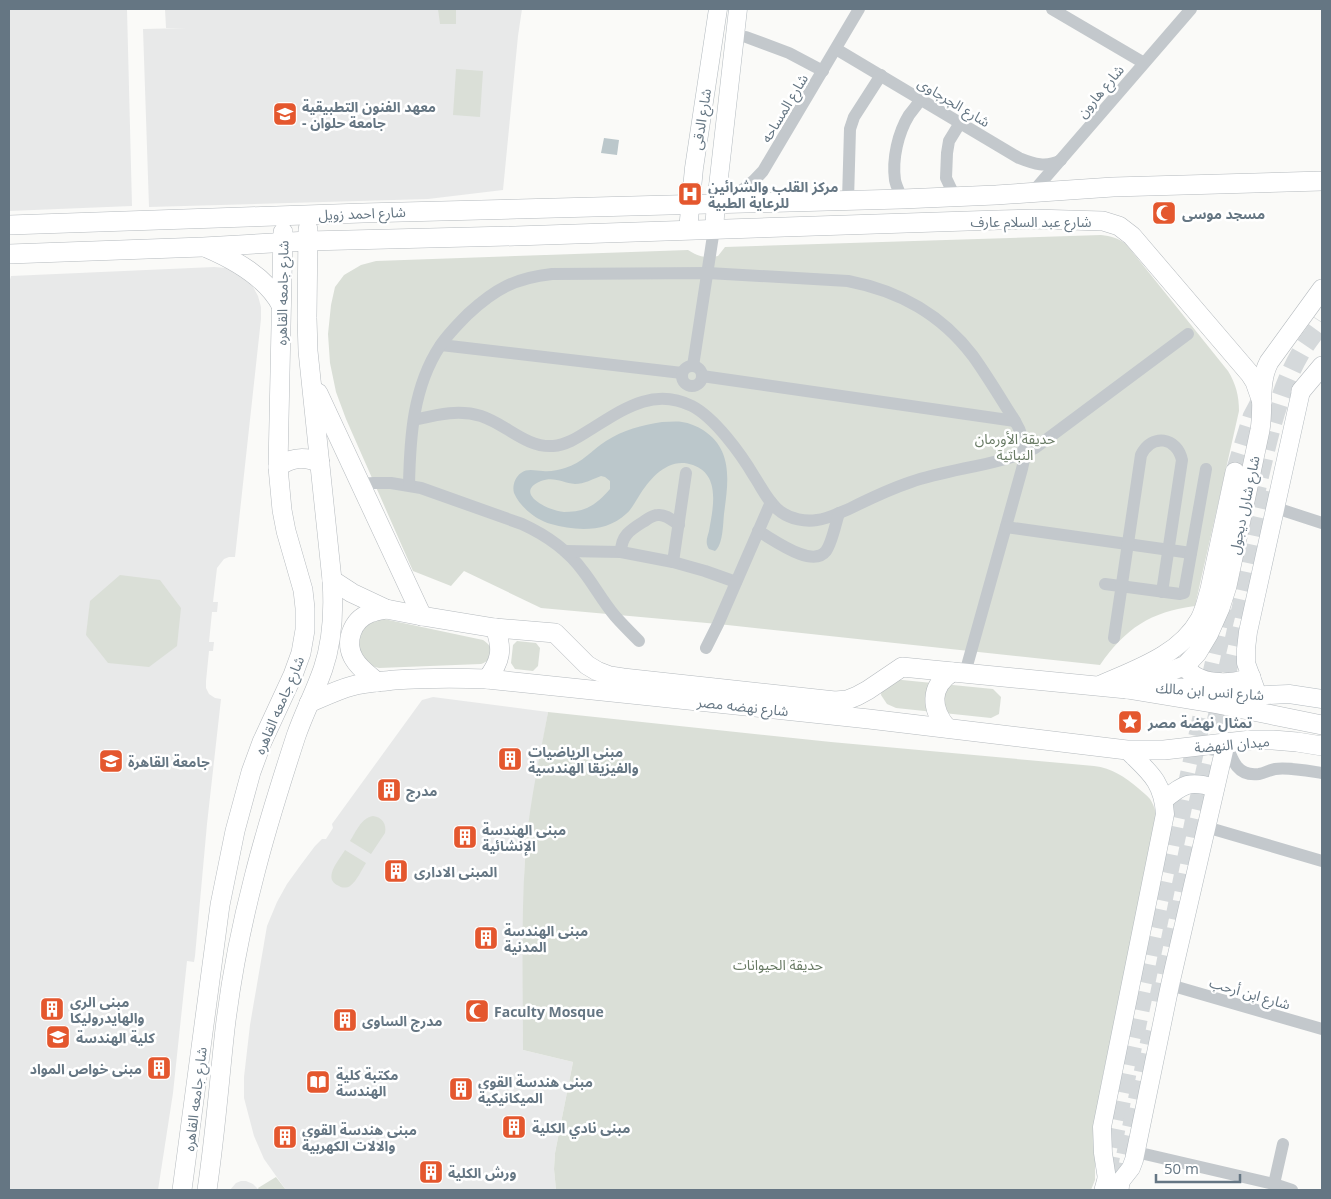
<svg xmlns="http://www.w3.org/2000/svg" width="1331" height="1199" font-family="'Open Sans','Noto Sans Arabic',sans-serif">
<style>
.built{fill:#e8e9e9}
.green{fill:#dadfd7}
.water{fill:#bbc7cb;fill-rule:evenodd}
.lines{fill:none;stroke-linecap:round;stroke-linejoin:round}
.primary-tunnel{stroke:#d5d9db;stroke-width:19;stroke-dasharray:19 9;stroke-linecap:butt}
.secondary-casing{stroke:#b3babf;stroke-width:19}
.primary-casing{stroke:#b5babe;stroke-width:20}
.street{stroke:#c3c8cc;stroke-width:12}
.secondary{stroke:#fff;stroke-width:18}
.primary{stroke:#fff;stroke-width:19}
.labels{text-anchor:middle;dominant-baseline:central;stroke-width:5;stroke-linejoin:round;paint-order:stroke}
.street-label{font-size:14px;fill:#657683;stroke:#fff}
.poi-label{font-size:14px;font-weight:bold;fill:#657683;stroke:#fff;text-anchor:start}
.park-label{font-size:14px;fill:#687a64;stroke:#fff}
</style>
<rect width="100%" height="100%" fill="#fafaf8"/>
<g class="built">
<path d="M9 9H127L132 206 9 211Z"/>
<path d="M165 9H522L518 36 503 190 428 199 149 207 143 29 187 28H166Z"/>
<path d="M214 267 226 268 235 271 243 276 252 285 258 296 261 307V319L235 557H229L224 559 217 568 213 602H218L217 612H212L209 642H214L213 651H209L206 681V688L209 694 215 698 221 699 207 824 195 956 194 962 187 961 173 1093 158 1190H9V283L11 276Z"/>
<path d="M433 697 548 712 529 822 525 857 524 891 523 1050 573 1062 555 1153 554 1169 556 1190H286L264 1159 254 1136 244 1098V1077L250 1025 267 926 277 902 287 884 300 866 315 846 322 839H326L333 828 332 824 422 700Z"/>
<path d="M241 1181H246L253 1184 259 1190H230L236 1183Z"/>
</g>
<g class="green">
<path d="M438 9H456V24H440Z"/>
<path d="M456 69 483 71 480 117 453 115Z"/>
<path d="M1101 235C1111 236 1118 238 1126 244L1228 371C1236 384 1239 396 1239 411L1195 606C1150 612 1126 628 1100 665L718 624 541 608 464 571 451 586 413 571 346 419 336 392 330 363 328 334 331 305 335 287 344 275 361 265 376 261 688 250C699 257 704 258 718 256L725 247Z"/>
<path d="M120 575 160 580 181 608 177 646 149 667 108 663 86 635 90 601Z"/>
<path d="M378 619H384L483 640C495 647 494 660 481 664L379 668C364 665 361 656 356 644L364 625Z"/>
<path d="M517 641 536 643 540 648 538 666 533 671 515 669 511 663 513 645Z"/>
<path d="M892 679 993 689 1001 697 999 714 991 718 896 708 887 704 881 695 882 685Z"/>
<path d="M548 712 831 742 1094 766C1112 768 1125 777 1138 788 1142 792 1147 795 1150 799 1155 807 1157 815 1157 825L1103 1075 1096 1115 1095 1139V1180L1091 1190H556L554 1169 555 1153 573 1062 523 1050C523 987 521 923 525 859 528 810 539 761 548 712Z"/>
<path d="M373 816C382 817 387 824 385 833L371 854 350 841C356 832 361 818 373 816Z"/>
<path d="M345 850 366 863C362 869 357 881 350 886 347 888 342 888 339 886 321 879 340 859 345 850Z"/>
<path d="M276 1177 286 1190H259L258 1188Z"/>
</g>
<g class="water">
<path d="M604 138 619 140 617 155 601 153Z"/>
<path d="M662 422C669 422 676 421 682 422 689 423 697 426 703 430 734 450 728 483 724 514 723 524 723 545 715 551L709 549C705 543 707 538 709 531 713 508 721 475 693 465 669 456 650 478 639 496 635 502 632 509 626 514 606 533 575 531 551 524 536 520 520 507 514 493 512 486 515 477 521 473 528 468 535 471 543 471 550 472 558 470 565 468 582 463 592 450 606 441 623 430 642 425 662 422ZM601 476 605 477 610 481V489C603 497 596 504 587 508 580 511 571 512 564 512 549 511 512 493 541 481 554 476 563 483 575 484 584 484 593 479 601 476Z"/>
</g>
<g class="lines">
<g class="primary-tunnel">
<path d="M1235 472 1252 417 1264 394"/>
<path d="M1253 504C1265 455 1275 397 1300 354 1306 343 1315 333 1322 322"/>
<path d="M1158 1002 1194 822 1267 491"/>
<path d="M1107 1175C1125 1079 1146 983 1166 886 1186 790 1206 694 1230 598"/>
<path d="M1120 1182 1152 1031"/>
</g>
<defs>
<g id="secondary">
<path d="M714 229 716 204 738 9"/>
<path d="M688 230 694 168 718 9"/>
<path d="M1154 687 1187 688 1246 696 1289 694 1322 699"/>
<path d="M1258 696 1246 663V649L1248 632 1301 391"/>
<path d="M1164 800C1183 784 1190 780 1215 788"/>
<path d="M1107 1179 1103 1153 1102 1127 1165 814C1163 781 1149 772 1127 750"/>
<path d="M1120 1182 1131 1168 1134 1160 1170 985 1226 742"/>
</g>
<g id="primary">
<path d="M9 225 363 213 902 199 996 195 1113 187 1322 181"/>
<path d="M207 248C235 260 266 277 281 305"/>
<path d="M9 254 203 247 308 241 515 236 998 220 1034 219 1103 221 1119 226 1132 236 1250 374 1255 382 1262 402"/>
<path d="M1301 391 1322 366"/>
<path d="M318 393 422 616"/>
<path d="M278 467C292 457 305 456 320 463"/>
<path d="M332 580 352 593 386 609 422 616 495 628 555 633 587 665 597 671 610 676 623 678 835 701 847 700 857 696 868 690 902 667 1127 689 1218 704 1322 725"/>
<path d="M1186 665C1193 686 1234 686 1251 677"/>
<path d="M487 679C501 661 503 649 495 628"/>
<path d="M377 682C369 675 359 668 354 659 344 642 352 620 370 613 375 611 381 610 386 609"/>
<path d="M1101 685C1137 669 1180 655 1200 619 1205 610 1207 599 1210 589L1235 472"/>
<path d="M1127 689 1186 665 1197 653 1209 633 1220 608 1227 586 1260 430C1264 407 1258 383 1269 362L1322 289"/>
<path d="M309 703C323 697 337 690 352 686 366 682 380 682 394 680 426 678 456 678 487 679L869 719 1127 750H1164L1251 740H1273L1297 742 1322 746"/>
<path d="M947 728C931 709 929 687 952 672"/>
<path d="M182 1190 220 905 235 831 251 772 262 742 293 675 301 653 305 630V608L303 590 286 531 282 510 278 467 283 232"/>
<path d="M207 1190C215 1137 219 1083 225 1029 231 978 241 927 254 877 266 829 281 782 296 736 304 713 315 692 323 669 333 640 334 610 332 580L308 351 307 318 308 229"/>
<path d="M1104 1190 1107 1179"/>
<path d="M1119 1190 1120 1182"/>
</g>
</defs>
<use href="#secondary" class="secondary-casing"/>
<use href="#primary" class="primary-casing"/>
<g class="street">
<path d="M1052 9 1144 63"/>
<path d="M746 37 789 53 823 71"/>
<path d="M836 49 1019 158C1034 164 1046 168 1061 160"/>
<path d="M1032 193 1191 9"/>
<path d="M955 197 946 178 947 153 949 141 960 123"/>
<path d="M902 199C900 193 896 186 895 180 892 159 898 133 909 115 913 110 917 105 921 99"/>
<path d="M848 200 850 129 854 117 881 75"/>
<path d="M722 201C739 194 751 185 763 171L859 9"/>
<path d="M441 345 682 373"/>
<circle cx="692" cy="376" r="10"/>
<path d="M693 366 714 229"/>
<path d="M702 376 1015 421"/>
<path d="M414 420C436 415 458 409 481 416 506 424 526 448 553 446 566 445 577 438 588 431 621 411 652 386 692 406 715 418 741 454 754 476 762 488 769 504 781 512 791 519 805 522 817 520 828 519 839 513 849 509 869 499 890 489 911 482 952 468 996 466 1035 448L1188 334"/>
<path d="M360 484 374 483H391L421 488 522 524C546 535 567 549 583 571 594 585 603 602 615 616 622 624 631 633 639 641"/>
<path d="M409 485C410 437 413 387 440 346 448 334 458 324 468 314 495 289 515 278 552 274L708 273 848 281C900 291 941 314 973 356 988 377 1001 399 1015 421 1024 436 1027 451 1022 469L965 673"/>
<path d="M1276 508 1322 523"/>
<path d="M1006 527 1191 553"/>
<path d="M758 531C773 539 812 569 826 551 832 543 836 522 839 513"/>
<path d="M565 551 621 552 673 562 705 571 736 582"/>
<path d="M621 552C621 536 630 530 643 522 648 519 652 515 658 515 666 514 673 521 679 525"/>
<path d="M673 562 686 473"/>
<path d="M1105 584 1180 594 1184 593 1206 469"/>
<path d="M1114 638 1141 455C1152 433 1177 437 1182 460L1162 592"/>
<path d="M706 648 718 624 771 502"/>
<path d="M1226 742C1232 760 1237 777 1259 774 1265 773 1269 770 1275 769 1288 767 1309 771 1322 773"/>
<path d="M1206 827 1322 861"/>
<path d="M1170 985 1322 1029"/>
<path d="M1136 1152 1274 1184 1292 1190"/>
<path d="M1274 1184 1283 1144"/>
</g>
<use href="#secondary" class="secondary"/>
<use href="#primary" class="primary"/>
</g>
<defs>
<symbol id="university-square" viewBox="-11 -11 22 22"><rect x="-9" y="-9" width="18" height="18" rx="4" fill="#e4572e" stroke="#fff"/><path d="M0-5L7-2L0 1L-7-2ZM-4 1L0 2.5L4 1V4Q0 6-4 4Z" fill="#fff"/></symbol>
<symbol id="hospital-square" viewBox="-11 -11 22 22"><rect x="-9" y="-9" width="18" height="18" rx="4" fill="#e4572e" stroke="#fff"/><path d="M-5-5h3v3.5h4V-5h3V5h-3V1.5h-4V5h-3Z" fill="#fff"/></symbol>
<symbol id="mosque-square" viewBox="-11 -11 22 22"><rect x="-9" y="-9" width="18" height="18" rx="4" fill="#e4572e" stroke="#fff"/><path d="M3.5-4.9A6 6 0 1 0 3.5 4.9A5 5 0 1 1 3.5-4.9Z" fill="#fff"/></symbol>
<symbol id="sight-square" viewBox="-11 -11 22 22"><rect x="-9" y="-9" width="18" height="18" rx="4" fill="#e4572e" stroke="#fff"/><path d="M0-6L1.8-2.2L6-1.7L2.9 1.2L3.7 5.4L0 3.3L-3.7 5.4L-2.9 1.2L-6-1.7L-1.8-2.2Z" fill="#fff"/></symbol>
<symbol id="building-square" viewBox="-11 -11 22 22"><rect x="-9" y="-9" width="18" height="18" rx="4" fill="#e4572e" stroke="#fff"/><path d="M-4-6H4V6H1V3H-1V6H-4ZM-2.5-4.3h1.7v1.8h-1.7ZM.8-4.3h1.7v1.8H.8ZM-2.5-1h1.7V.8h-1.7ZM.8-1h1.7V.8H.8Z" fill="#fff"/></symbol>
<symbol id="library-square" viewBox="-11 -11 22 22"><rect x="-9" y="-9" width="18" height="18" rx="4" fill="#e4572e" stroke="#fff"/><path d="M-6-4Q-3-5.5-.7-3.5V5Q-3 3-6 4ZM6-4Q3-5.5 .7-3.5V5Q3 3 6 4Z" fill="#fff"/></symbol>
</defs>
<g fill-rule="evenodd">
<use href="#university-square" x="271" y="100" width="28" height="28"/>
<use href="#hospital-square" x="676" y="180" width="28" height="28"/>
<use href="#mosque-square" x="1150" y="199" width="28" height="28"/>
<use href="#sight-square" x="1116" y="708" width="28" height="28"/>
<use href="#building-square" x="496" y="745" width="28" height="28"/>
<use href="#university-square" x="97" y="747" width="28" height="28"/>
<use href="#building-square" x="375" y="776" width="28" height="28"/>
<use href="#building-square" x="451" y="823" width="28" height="28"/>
<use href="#building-square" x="382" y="857" width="28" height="28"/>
<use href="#building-square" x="472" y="924" width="28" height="28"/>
<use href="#building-square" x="38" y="995" width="28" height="28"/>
<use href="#mosque-square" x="463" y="997" width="28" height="28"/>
<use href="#building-square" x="331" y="1006" width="28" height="28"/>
<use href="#university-square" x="44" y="1023" width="28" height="28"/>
<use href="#building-square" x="145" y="1054" width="28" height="28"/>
<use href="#library-square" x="304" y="1068" width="28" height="28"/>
<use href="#building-square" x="447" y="1075" width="28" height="28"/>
<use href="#building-square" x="500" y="1113" width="28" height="28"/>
<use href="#building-square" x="271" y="1123" width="28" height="28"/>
<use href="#building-square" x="417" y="1158" width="28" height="28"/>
</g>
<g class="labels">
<g class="street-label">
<text transform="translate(1100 91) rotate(-50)">شارع هارون</text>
<text transform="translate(954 102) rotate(31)">شارع الجرجاوى</text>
<text transform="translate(784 108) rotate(-59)">شارع المساحه</text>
<text transform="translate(701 119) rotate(-81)">شارع الدقى</text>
<text transform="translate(362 213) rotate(-2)">شارع احمد زويل</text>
<text x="1031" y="221">شارع عبد السلام عارف</text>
<text transform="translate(282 293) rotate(-89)">شارع جامعه القاهره</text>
<text transform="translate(1244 505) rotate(-78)">شارع شارل ديجول</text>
<text transform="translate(1210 691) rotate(4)">شارع انس ابن مالك</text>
<text transform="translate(279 705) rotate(-67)">شارع جامعه القاهره</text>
<text transform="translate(743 706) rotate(6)">شارع نهضه مصر</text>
<text transform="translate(1232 744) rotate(-5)">ميدان النهضة</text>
<text transform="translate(1250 993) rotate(16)">شارع ابن أرحب</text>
<text transform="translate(195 1099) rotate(-83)">شارع جامعه القاهره</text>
</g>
<g class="poi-label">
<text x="302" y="106">معهد الفنون التطبيقية<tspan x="302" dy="16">- جامعة حلوان</tspan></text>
<text x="708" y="186">مركز القلب والشرائين<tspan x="708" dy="16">للرعاية الطبية</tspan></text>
<text x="1182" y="213">مسجد موسى</text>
<text x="1148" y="722">تمثال نهضة مصر</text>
<text x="528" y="751">مبنى الرياضيات<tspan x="528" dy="16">والفيزيقا الهندسية</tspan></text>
<text x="128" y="761">جامعة القاهرة</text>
<text x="406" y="790">مدرج</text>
<text x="482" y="829">مبنى الهندسة<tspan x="482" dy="16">الإنشائية</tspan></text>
<text x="414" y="871">المبنى الادارى</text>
<text x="504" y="930">مبنى الهندسة<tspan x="504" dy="16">المدنية</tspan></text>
<text x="70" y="1001">مبنى الرى<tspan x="70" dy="16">والهايدروليكا</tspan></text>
<text x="494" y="1011">Faculty Mosque</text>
<text x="362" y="1020">مدرج الساوى</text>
<text x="76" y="1037">كلية الهندسة</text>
<text x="142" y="1068" text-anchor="end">مبنى خواص المواد</text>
<text x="336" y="1074">مكتبة كلية<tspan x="336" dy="16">الهندسة</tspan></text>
<text x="478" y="1081">مبنى هندسة القوى<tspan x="478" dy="16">الميكانيكية</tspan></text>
<text x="532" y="1127">مبنى نادي الكلية</text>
<text x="302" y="1129">مبنى هندسة القوى<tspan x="302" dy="16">والالات الكهربية</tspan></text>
<text x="448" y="1172">ورش الكلية</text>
</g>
<g class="park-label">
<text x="1015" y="438">حديقة الأورمان<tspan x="1015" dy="16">النباتية</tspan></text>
<text x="778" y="964">حديقة الحيوانات</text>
</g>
</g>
<rect width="1331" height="1199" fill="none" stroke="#657683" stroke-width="20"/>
<path d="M1156 1174v8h84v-8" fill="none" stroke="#657683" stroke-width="2.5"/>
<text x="1164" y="1174" font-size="15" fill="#657683" stroke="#ffffff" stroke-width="4" paint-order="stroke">50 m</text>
</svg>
